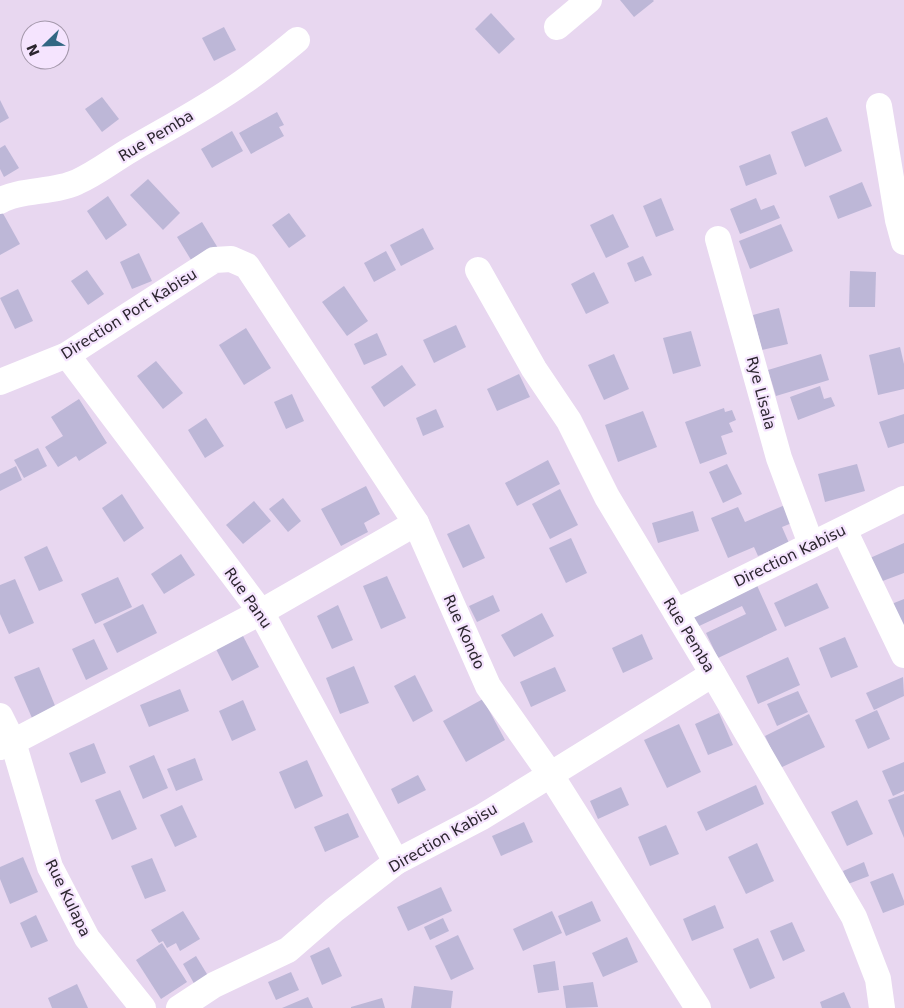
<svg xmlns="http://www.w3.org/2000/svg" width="904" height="1008" font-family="'DejaVu Sans',sans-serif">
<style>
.building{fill:#bdb7d7}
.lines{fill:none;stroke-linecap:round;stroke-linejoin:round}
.minor{stroke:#fff;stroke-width:26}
.labels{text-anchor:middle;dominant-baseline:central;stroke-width:4.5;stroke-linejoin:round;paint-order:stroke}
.street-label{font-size:15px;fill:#2b252e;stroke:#f5e4fe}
</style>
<rect width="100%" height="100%" fill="#e8d7f0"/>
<g class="building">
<path d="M620 0H653L654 1 634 17Z"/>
<path d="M491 13 515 39 499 54 475 29Z"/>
<path d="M224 27 236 50 214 61 202 38Z"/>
<path d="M102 97 119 119 102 132 85 109Z"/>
<path d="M0 100 9 118 0 123Z"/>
<path d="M277 112 284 125 279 127 284 136 251 154 239 133Z"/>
<path d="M827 117 842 151 805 167 791 132Z"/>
<path d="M232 131 243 151 212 168 201 149Z"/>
<path d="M5 145 19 168 4 177 0 169V148Z"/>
<path d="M770 154 777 174 746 186 739 166Z"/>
<path d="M148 179 180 213 163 230 130 195Z"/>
<path d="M862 182 872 206 838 219 829 196Z"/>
<path d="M108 196 127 225 106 240 87 211Z"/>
<path d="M661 198 674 230 656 237 643 206Z"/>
<path d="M756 198 761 210 774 205 780 218 740 234 730 209Z"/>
<path d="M0 208 20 244 0 255Z"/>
<path d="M289 213 306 236 289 248 272 225Z"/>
<path d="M613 214 629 247 606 258 590 225Z"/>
<path d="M202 222 221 253 196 268 177 237Z"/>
<path d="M781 224 793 251 750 269 739 241Z"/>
<path d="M423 228 434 249 401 266 390 245Z"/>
<path d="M386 251 396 270 374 282 364 263Z"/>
<path d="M139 253 152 281 132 289 120 262Z"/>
<path d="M643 256 652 275 635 282 627 263Z"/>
<path d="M87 270 104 294 88 305 71 281Z"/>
<path d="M850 271 876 272 875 307H849Z"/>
<path d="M594 272 609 303 586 314 571 284Z"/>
<path d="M344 286 368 321 347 336 322 302Z"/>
<path d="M18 289 33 321 15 329 0 298Z"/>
<path d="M779 308 788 344 762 350 753 315Z"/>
<path d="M456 325 466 347 434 363 423 340Z"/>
<path d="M246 328 271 368 244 385 219 345Z"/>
<path d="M691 331 701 366 673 374 663 338Z"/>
<path d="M377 333 387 355 364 365 354 344Z"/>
<path d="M900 347 904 364V389L878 395 869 355Z"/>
<path d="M614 354 629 389 604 400 588 365Z"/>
<path d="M821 354 829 380 776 396 768 370Z"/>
<path d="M156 361 183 393 163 409 137 376Z"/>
<path d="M402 365 416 385 384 407 371 387Z"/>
<path d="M519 374 530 397 497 411 487 389Z"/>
<path d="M820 386 824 399 831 397 835 406 798 420 790 397Z"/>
<path d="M292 394 304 421 286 429 274 402Z"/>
<path d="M79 399 107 443 79 461 76 456 58 467 45 447 63 436 51 417Z"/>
<path d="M724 408 725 412 732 410 736 420 729 423 733 432 721 436 727 454 700 464 685 422Z"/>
<path d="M436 409 444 427 423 436 416 418Z"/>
<path d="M643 411 657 447 618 462 605 425Z"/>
<path d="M904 414V443L888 448 879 422Z"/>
<path d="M206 418 224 446 205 458 188 430Z"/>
<path d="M38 448 47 466 24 478 14 460Z"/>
<path d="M548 460 560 484 517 506 505 483Z"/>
<path d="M727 464 742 494 723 503 709 472Z"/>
<path d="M857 464 865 491 825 502 818 474Z"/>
<path d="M16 466 22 480 0 491V474Z"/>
<path d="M366 486 380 514 364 523 368 532 341 546 321 509Z"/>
<path d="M560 489 578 525 550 539 532 504Z"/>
<path d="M122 494 144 528 124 542 102 508Z"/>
<path d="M283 498 301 521 288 532 269 509Z"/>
<path d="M254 501 271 521 243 544 226 525Z"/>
<path d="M785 505 792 523 782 527 789 543 758 556 754 547 728 558 711 518 738 507 745 522Z"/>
<path d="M693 511 699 531 658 543 652 523Z"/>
<path d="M469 524 485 558 463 568 447 534Z"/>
<path d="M571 538 587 573 566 583 549 548Z"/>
<path d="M904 543V573L880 582 870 558Z"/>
<path d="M47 546 63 581 39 591 24 557Z"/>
<path d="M181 554 195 575 164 594 151 574Z"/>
<path d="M387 576 406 618 381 629 363 586Z"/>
<path d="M118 577 132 607 95 624 81 594Z"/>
<path d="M15 579 34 623 9 634 0 614V585Z"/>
<path d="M755 581 777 630 718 658 706 633 746 614 742 606 697 627 690 611Z"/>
<path d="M817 583 829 608 785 627 774 603Z"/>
<path d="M493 595 500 611 477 622 469 606Z"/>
<path d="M904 599V633L889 605Z"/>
<path d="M143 604 157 633 117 653 103 624Z"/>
<path d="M338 605 353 640 332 649 317 616Z"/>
<path d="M542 613 554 636 514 657 501 635Z"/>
<path d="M242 634 259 667 232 681 215 647Z"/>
<path d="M642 634 653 659 623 673 612 648Z"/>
<path d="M845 637 858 667 831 678 819 648Z"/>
<path d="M94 639 108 669 86 680 72 649Z"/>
<path d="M788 657 800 685 758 704 746 676Z"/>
<path d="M354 666 369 703 340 714 326 678Z"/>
<path d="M39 667 56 708 32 718 14 677Z"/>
<path d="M555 667 566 691 531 707 520 682Z"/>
<path d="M415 675 433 711 413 722 394 686Z"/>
<path d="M903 677 904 696 874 710 866 693Z"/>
<path d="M180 689 189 711 149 727 140 705Z"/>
<path d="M798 691 808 712 777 726 767 704Z"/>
<path d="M483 699 505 740 466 762 443 721Z"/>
<path d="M243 700 256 730 232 741 219 711Z"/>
<path d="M877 710 890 739 868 749 855 720Z"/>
<path d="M719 713 733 745 708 755 695 724Z"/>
<path d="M809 714 825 747 780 768 765 736Z"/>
<path d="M679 724 701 772 667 788 644 740Z"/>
<path d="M94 743 106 773 81 783 69 753Z"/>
<path d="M154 755 168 788 143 799 129 766Z"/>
<path d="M195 758 203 780 176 791 167 769Z"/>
<path d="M307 760 323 796 295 809 279 772Z"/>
<path d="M904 762V791L893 796 882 771Z"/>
<path d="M418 775 426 790 398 804 391 789Z"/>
<path d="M756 785 764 804 706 831 697 812Z"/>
<path d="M621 787 629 805 598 819 590 801Z"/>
<path d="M120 790 137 829 112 840 95 800Z"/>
<path d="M904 794V838L888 800Z"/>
<path d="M857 800 873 834 847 846 831 812Z"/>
<path d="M182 805 197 837 175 847 160 815Z"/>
<path d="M348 813 359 837 325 852 314 827Z"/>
<path d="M524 822 533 842 501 856 492 836Z"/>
<path d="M666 825 679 854 650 866 638 837Z"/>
<path d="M757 843 774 881 746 894 728 857Z"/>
<path d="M23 857 38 892 10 904 0 879V867Z"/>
<path d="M152 858 166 891 145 899 131 866Z"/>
<path d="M864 862 869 876 848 884 843 871Z"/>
<path d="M893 873 904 901V905L883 913 870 882Z"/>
<path d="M441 887 452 911 408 931 397 907Z"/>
<path d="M592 901 601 921 566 936 558 916Z"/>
<path d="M715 905 724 928 692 941 683 919Z"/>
<path d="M183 911 200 939 180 951 176 943 167 948 163 941 159 943 151 930Z"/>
<path d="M552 911 562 933 523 951 513 929Z"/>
<path d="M36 915 48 941 31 948 20 923Z"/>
<path d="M443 918 449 931 430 940 424 927Z"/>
<path d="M792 922 805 951 783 961 770 931Z"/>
<path d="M458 935 474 969 451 980 435 946Z"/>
<path d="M627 937 638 962 603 977 592 953Z"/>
<path d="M758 938 775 978 750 989 733 949Z"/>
<path d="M162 943 187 982 161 999 136 960Z"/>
<path d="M329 947 342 976 322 985 310 956Z"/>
<path d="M196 956 210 979 196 987 183 964Z"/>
<path d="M555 961 559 990 538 993 533 965Z"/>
<path d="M291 972 299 990 276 1000 268 982Z"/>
<path d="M593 982 598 1007 566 1008 563 986Z"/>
<path d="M77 984 88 1008H52L48 998Z"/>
<path d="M414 986 453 991 451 1008H411Z"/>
<path d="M844 992 851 1008H822L820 1002Z"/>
<path d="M308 997 313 1008H282Z"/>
<path d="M382 998 385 1008H351V1007Z"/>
</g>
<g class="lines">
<g class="minor">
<path d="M557 27 589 0"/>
<path d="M879 106 898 220 904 242"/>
<path d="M0 201C19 189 54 193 77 182 97 173 113 160 132 149 170 127 208 107 243 82 262 69 280 54 297 40"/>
<path d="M718 239 779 458 811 544"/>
<path d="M478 270 534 369 569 421 607 497 713 674 854 917 878 979 882 1008"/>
<path d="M67 355 261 612 396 862"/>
<path d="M0 382 67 355 214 260 231 259 247 266 416 523 488 686 550 774 698 1008"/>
<path d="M844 530 904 655"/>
<path d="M676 612 904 499"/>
<path d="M0 716 13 742 50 867 87 938 143 1008"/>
<path d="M0 747 13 742 261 612 416 523"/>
<path d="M179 1008 214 985 288 950 334 910 396 862 482 817 713 674"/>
</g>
</g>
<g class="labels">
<g class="street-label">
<text transform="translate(156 136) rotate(-31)">Rue Pemba</text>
<text transform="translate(129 314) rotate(-32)">Direction Port Kabisu</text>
<text transform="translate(761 393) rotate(75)">Rye Lisala</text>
<text transform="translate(790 556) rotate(-26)">Direction Kabisu</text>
<text transform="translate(248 598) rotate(55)">Rue Panu</text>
<text transform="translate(464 632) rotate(66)">Rue Kondo</text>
<text transform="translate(689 635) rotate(59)">Rue Pemba</text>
<text transform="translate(443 838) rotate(-30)">Direction Kabisu</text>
<text transform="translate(68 898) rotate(64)">Rue Kulapa</text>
</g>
</g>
<g transform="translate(45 45) rotate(247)"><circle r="24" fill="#f5e4fe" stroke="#a498ab"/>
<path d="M0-4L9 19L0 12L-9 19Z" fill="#326783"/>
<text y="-8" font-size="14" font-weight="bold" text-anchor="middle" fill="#2b252e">N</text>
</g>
</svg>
